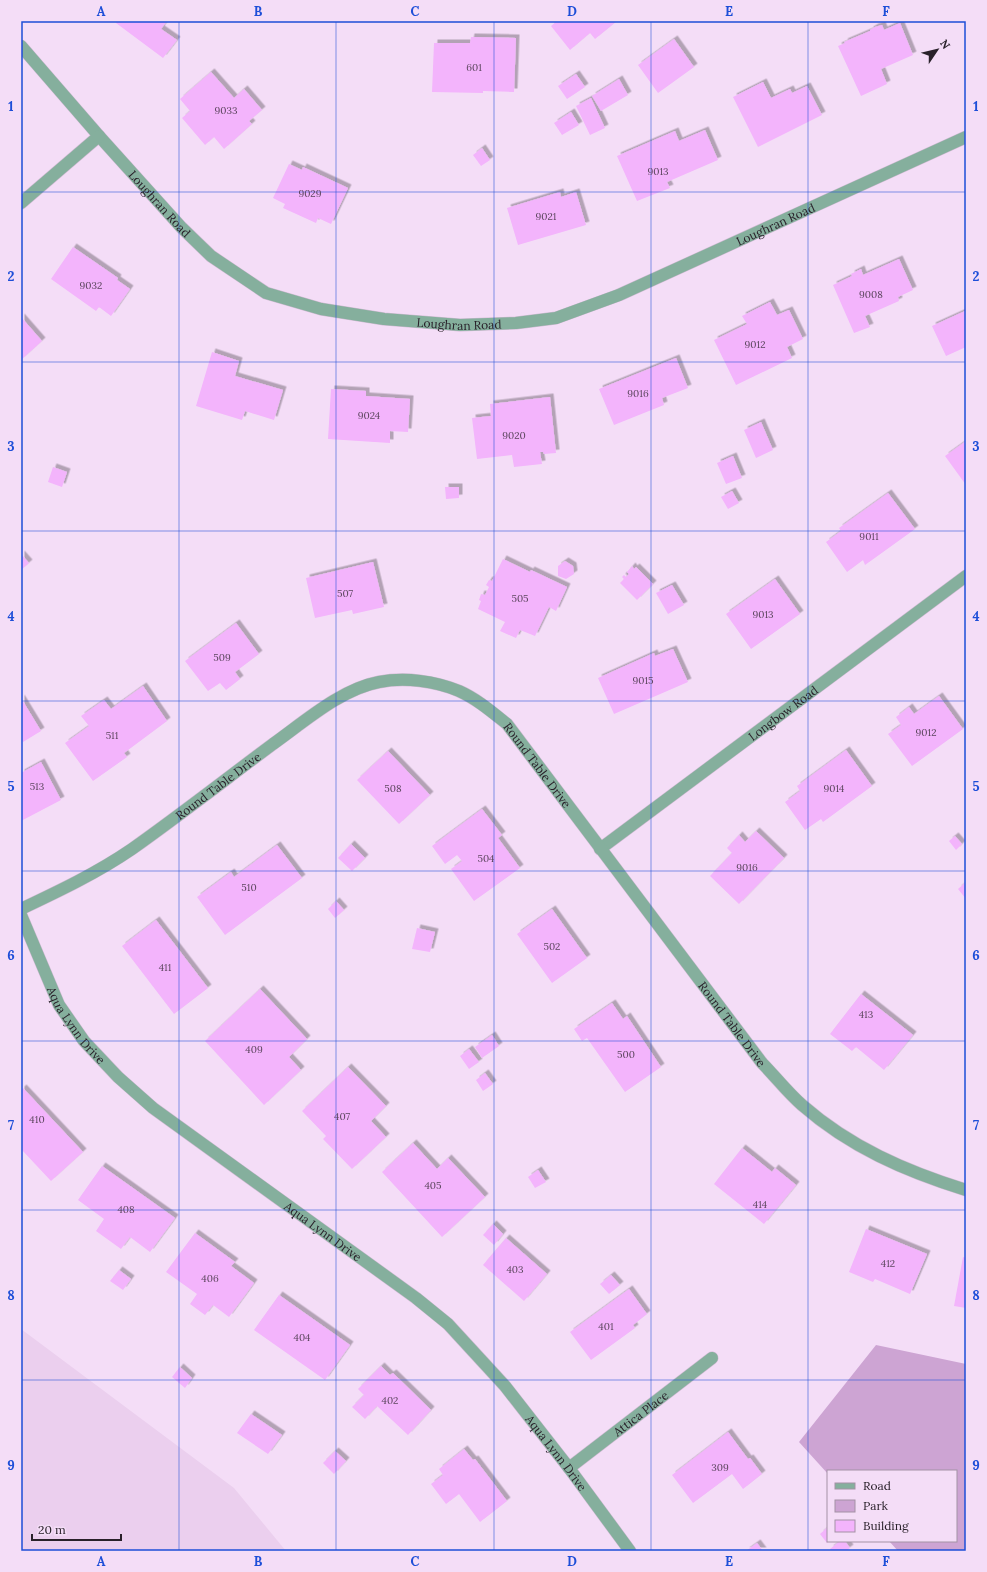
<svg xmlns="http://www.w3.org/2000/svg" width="987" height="1572" font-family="Lora,serif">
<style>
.built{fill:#ebcfee}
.green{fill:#cda4d3}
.building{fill:#f3b4fc;filter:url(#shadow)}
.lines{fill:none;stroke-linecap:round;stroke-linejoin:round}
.minor-casing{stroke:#cfbbd2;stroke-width:13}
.minor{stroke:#85af9d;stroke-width:12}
.grid{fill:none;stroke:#1d4ed8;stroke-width:1;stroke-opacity:0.55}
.labels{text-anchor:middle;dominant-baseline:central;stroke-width:4;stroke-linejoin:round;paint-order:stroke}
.number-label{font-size:10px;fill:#5c465e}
.street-label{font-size:12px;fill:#29212a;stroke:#f4ddf7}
.neatline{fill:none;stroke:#1d4ed8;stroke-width:1.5}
.grid-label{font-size:13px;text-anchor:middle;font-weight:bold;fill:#1d4ed8}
</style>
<defs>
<filter id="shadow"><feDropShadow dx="3.5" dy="-3.5" stdDeviation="0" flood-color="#0004"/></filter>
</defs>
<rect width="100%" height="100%" fill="#f4ddf7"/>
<path class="built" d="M21 1329 234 1488 286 1551H21Z"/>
<path class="green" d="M876 1345 966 1364V1551H898L889 1541H956V1471H828V1474L799 1442Z"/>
<g class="building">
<path d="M117 21H167L161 29 177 40 163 58 116 23Z"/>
<path d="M557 21H617L595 39 590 33 570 50 551 26Z"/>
<path d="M900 23 913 55 881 69 887 84 861 96 838 46 845 43 844 42 870 31V30L875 27 882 25 884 30Z"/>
<path d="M471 37 516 38 514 92 483 91V93L432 92 434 43H470Z"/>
<path d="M674 39 694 67 658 93 638 65Z"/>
<path d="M211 72 234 98 244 89 262 110 249 121 252 124 224 149 214 137 205 145 182 118 190 111 180 99Z"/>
<path d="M576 74 585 87 567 99 558 86Z"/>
<path d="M619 79 628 95 601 111 592 96Z"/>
<path d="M763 82 771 98 790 89 792 93 807 86 822 115 758 147 733 97Z"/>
<path d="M591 98 605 128 590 135 576 106Z"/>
<path d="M571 112 579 125 562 135 554 123Z"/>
<path d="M705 130 718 160 667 182 670 188 637 201 617 156 675 131 679 141Z"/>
<path d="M482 148 490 160 481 166 473 155Z"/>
<path d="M289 164 302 170 303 167 348 188 331 224 318 218 316 223 283 208 285 204 273 198Z"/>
<path d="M560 192 561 197 576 192 586 225 518 245 507 208Z"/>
<path d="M73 247 118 278 117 280 130 289 111 316 99 307 96 311 51 279Z"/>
<path d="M899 259 913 290 898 297 899 301 865 316 870 327 854 333 833 285 852 276 851 274 861 269 863 275Z"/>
<path d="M770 302 777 315 789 310 803 339 787 347 792 358 736 385 714 340 747 324 742 316Z"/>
<path d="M965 311 966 347 946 356 932 326Z"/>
<path d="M21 317 42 341 21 360Z"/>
<path d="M212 352 239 361 235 376 283 390 274 420 245 411 242 420 196 406Z"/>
<path d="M676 358 688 388 662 398 664 405 614 425 599 389Z"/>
<path d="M331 389 366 391V396L410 399 408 432 390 431V443L328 439Z"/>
<path d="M550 397 556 453 544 454 543 452H540L542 464 514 467 512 455 477 459 472 418 491 416 490 404Z"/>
<path d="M761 422 773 450 756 458 744 430Z"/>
<path d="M966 441V485L945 456Z"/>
<path d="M733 456 742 478 726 484 717 463Z"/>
<path d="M53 467 67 472 62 487 48 482Z"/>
<path d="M445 487H459V498L446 499Z"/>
<path d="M732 491 739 503 728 509 721 497Z"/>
<path d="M888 493 915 529 865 565 863 560 847 572 826 542 841 531 839 528Z"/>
<path d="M21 554 29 563 21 570Z"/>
<path d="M503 559 530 572 531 570 567 587 556 611 549 607 535 636 520 630 516 638 500 631 505 622 478 609 481 601 479 600 481 594 485 595 489 587 486 585 489 580 492 581Z"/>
<path d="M565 561 573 566 574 574 566 579 558 576V566Z"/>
<path d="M373 562 384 607 353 614 352 610 315 618 306 578Z"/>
<path d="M632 566 634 569 636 567 653 584 637 600 620 583 624 579 622 577 624 575 626 577 629 574 627 572Z"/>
<path d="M775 579 800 614 751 649 726 614Z"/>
<path d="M672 585 684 605 668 614 656 593Z"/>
<path d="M236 623 259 654 235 672 240 679 226 690 220 683 208 691 185 661Z"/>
<path d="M673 649 688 682 614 714 598 678 654 653 655 656Z"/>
<path d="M143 686 167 721 124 753 127 757 93 781 65 743 89 726 81 716 104 700 111 709Z"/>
<path d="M939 696 963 729 912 766 888 734 901 725 896 717 909 707 914 714Z"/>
<path d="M21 698 41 731 23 742 21 738Z"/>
<path d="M846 750 872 786 823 822 821 819 805 830 785 802 800 791 797 786Z"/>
<path d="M388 751 430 795 399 824 357 780Z"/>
<path d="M41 762 61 800 21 821V773Z"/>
<path d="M482 809 502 835 498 838 520 868 474 901 451 869 462 861 457 855 445 864 432 846Z"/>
<path d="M756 831 784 858 739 904 710 876 732 853 727 848 739 835 745 842Z"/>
<path d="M955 836 962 844 956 850 949 841Z"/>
<path d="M351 844 365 858 352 871 338 858Z"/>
<path d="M277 845 302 878 225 935 197 897 231 872 234 877Z"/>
<path d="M966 882V899L958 889Z"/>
<path d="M336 901 344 910 335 918 328 909Z"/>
<path d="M552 909 587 958 552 983 517 934Z"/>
<path d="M156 920 208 988 174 1014 122 946Z"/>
<path d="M417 928 435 932 430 952 412 949Z"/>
<path d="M260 989 307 1039 289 1057 301 1070 264 1105 205 1041Z"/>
<path d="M861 994 913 1035 884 1070 856 1047 852 1051 830 1034Z"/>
<path d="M612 1003 623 1019 627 1016 661 1067 625 1092 587 1038 582 1041 574 1029Z"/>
<path d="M492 1035 499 1046 482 1058 475 1047Z"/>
<path d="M469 1049 479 1062 469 1069 460 1056Z"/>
<path d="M348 1067 386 1106 371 1121 386 1137 352 1169 323 1139 326 1136 302 1111Z"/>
<path d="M485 1073 493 1084 483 1091 476 1080Z"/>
<path d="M23 1088 83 1152 51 1181 21 1149V1090Z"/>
<path d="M413 1143 437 1169 448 1158 485 1197 442 1237 382 1172Z"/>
<path d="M742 1148 772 1172 775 1168 796 1185 764 1224 714 1184Z"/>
<path d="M102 1166 175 1218 150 1252 130 1237 121 1249 96 1231 104 1219 78 1200Z"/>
<path d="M538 1170 546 1182 535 1188 528 1177Z"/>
<path d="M493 1224 503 1234 494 1245 483 1235Z"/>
<path d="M866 1229 927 1254 910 1294 875 1279 873 1282 849 1272Z"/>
<path d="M195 1233 235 1262 231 1266 254 1283 229 1317 213 1305 205 1315 190 1304 197 1294 166 1272Z"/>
<path d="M506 1238 547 1274 524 1301 483 1265Z"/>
<path d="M963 1257 966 1258V1308L954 1306Z"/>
<path d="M119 1270 131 1279 123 1290 110 1281Z"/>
<path d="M611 1275 620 1285 609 1294 600 1284Z"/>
<path d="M629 1289 647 1314 633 1325 635 1328 591 1360 570 1332Z"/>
<path d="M279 1295 350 1345 325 1380 254 1330Z"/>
<path d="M381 1366 390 1375 393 1373 431 1410 408 1435 377 1406 365 1419 352 1407 364 1395 358 1389Z"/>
<path d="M180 1367 192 1378 185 1388 172 1377Z"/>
<path d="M251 1414 282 1435 268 1454 237 1433Z"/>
<path d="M728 1432 748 1459 750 1458 762 1474 743 1489 732 1474 693 1503 672 1475Z"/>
<path d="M464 1449 473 1460 475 1459 507 1501 480 1522 459 1494 446 1504 431 1484 443 1475 439 1469Z"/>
<path d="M335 1451 346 1461 334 1474 323 1463Z"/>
<path d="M828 1527V1542L827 1543 820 1534Z"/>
<path d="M840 1541H845L850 1548 846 1551H832L830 1549Z"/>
<path d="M757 1543 763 1551H746Z"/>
</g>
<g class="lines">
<defs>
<g id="minor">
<path id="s1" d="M21 46 99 136 181 227 211 256 266 293 321 309 384 319 460 325 516 323 556 318 619 295 966 137"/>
<path d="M21 203 99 136"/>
<path id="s2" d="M600 849 966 576"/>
<path id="s3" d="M21 909C59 891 97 873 132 849 180 815 226 779 273 744 304 722 341 689 379 682 405 677 435 681 459 691 477 699 492 712 507 724L762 1063C775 1076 787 1092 802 1105 850 1147 905 1171 966 1190"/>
<path id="s4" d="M21 915 59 1005 84 1041 118 1077 153 1108 416 1298 448 1324 505 1386 569 1468 630 1551"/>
<path id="s5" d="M569 1468 712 1358"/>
</g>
</defs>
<use href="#minor" class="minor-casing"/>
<use href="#minor" class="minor"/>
</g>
<path class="grid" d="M179 21V1551M336 21V1551M494 21V1551M651 21V1551M808 21V1551M21 192H966M21 362H966M21 531H966M21 701H966M21 871H966M21 1041H966M21 1210H966M21 1380H966"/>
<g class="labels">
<g class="number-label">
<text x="474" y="67">601</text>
<text x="226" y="110">9033</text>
<text x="658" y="171">9013</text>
<text x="310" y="193">9029</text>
<text x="546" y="216">9021</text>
<text x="91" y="285">9032</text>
<text x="871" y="294">9008</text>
<text x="755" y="344">9012</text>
<text x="638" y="393">9016</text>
<text x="369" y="415">9024</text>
<text x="514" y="435">9020</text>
<text x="869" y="536">9011</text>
<text x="345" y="593">507</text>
<text x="520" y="598">505</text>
<text x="763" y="614">9013</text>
<text x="222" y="657">509</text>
<text x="643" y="680">9015</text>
<text x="926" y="732">9012</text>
<text x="112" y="735">511</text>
<text x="37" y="786">513</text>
<text x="393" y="788">508</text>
<text x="834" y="788">9014</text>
<text x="486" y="858">504</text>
<text x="747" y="867">9016</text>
<text x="249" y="887">510</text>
<text x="552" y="946">502</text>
<text x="165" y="967">411</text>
<text x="866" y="1014">413</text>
<text x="254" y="1049">409</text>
<text x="626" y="1054">500</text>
<text x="342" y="1116">407</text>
<text x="37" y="1119">410</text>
<text x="433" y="1185">405</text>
<text x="760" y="1204">414</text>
<text x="126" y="1209">408</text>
<text x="888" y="1263">412</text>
<text x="515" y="1269">403</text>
<text x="210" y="1278">406</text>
<text x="606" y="1326">401</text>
<text x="302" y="1337">404</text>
<text x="390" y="1400">402</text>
<text x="720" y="1467">309</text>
</g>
<g class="street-label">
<text stroke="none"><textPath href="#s1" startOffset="210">Loughran Road</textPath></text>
<text stroke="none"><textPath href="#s1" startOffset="882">Loughran Road</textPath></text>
<text stroke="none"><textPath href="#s1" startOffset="546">Loughran Road</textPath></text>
<text stroke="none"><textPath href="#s2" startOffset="228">Longbow Road</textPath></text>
<text stroke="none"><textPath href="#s3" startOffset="617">Round Table Drive</textPath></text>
<text stroke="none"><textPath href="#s3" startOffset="233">Round Table Drive</textPath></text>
<text stroke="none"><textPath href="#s4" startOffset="124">Aqua Lynn Drive</textPath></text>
<text stroke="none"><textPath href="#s3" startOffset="941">Round Table Drive</textPath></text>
<text stroke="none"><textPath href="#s4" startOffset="448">Aqua Lynn Drive</textPath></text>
<text stroke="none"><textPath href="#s5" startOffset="90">Attica Place</textPath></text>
<text stroke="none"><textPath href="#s4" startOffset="772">Aqua Lynn Drive</textPath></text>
</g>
</g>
<rect width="987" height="1572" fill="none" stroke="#f4ddf7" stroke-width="44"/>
<rect x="827" y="1470" width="130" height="72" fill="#f4ddf7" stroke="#a392a5"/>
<rect x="835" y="1483" width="20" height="6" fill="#85af9d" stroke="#a392a5"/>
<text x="863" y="1490" font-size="12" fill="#29212a">Road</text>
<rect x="835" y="1500" width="20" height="12" fill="#cda4d3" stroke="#a392a5"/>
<text x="863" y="1510" font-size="12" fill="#29212a">Park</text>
<rect x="835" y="1520" width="20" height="12" fill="#f3b4fc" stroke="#a392a5"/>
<text x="863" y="1530" font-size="12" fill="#29212a">Building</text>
<g transform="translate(937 50) rotate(55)" stroke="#f4ddf7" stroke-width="3" paint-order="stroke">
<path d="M0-3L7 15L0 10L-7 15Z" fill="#29212a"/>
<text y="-6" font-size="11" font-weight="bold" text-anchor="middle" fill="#29212a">N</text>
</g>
<path d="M32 1534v6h89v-6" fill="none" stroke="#29212a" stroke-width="2"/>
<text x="38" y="1534" font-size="12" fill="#29212a" stroke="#f4ddf7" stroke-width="3" paint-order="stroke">20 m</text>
<rect x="22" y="22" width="943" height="1528" class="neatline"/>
<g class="grid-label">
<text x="101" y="16">A</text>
<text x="258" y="16">B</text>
<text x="415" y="16">C</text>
<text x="572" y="16">D</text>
<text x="729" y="16">E</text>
<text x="886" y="16">F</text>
<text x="11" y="111">1</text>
<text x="976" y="111">1</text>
<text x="11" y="281">2</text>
<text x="976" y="281">2</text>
<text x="11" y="451">3</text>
<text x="976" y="451">3</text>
<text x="11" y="621">4</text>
<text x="976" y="621">4</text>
<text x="11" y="791">5</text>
<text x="976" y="791">5</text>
<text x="11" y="960">6</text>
<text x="976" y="960">6</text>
<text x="11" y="1130">7</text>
<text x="976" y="1130">7</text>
<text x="11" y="1300">8</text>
<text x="976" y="1300">8</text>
<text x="11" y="1470">9</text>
<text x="976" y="1470">9</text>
<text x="101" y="1566">A</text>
<text x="258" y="1566">B</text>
<text x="415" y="1566">C</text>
<text x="572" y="1566">D</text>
<text x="729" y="1566">E</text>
<text x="886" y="1566">F</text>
</g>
</svg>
